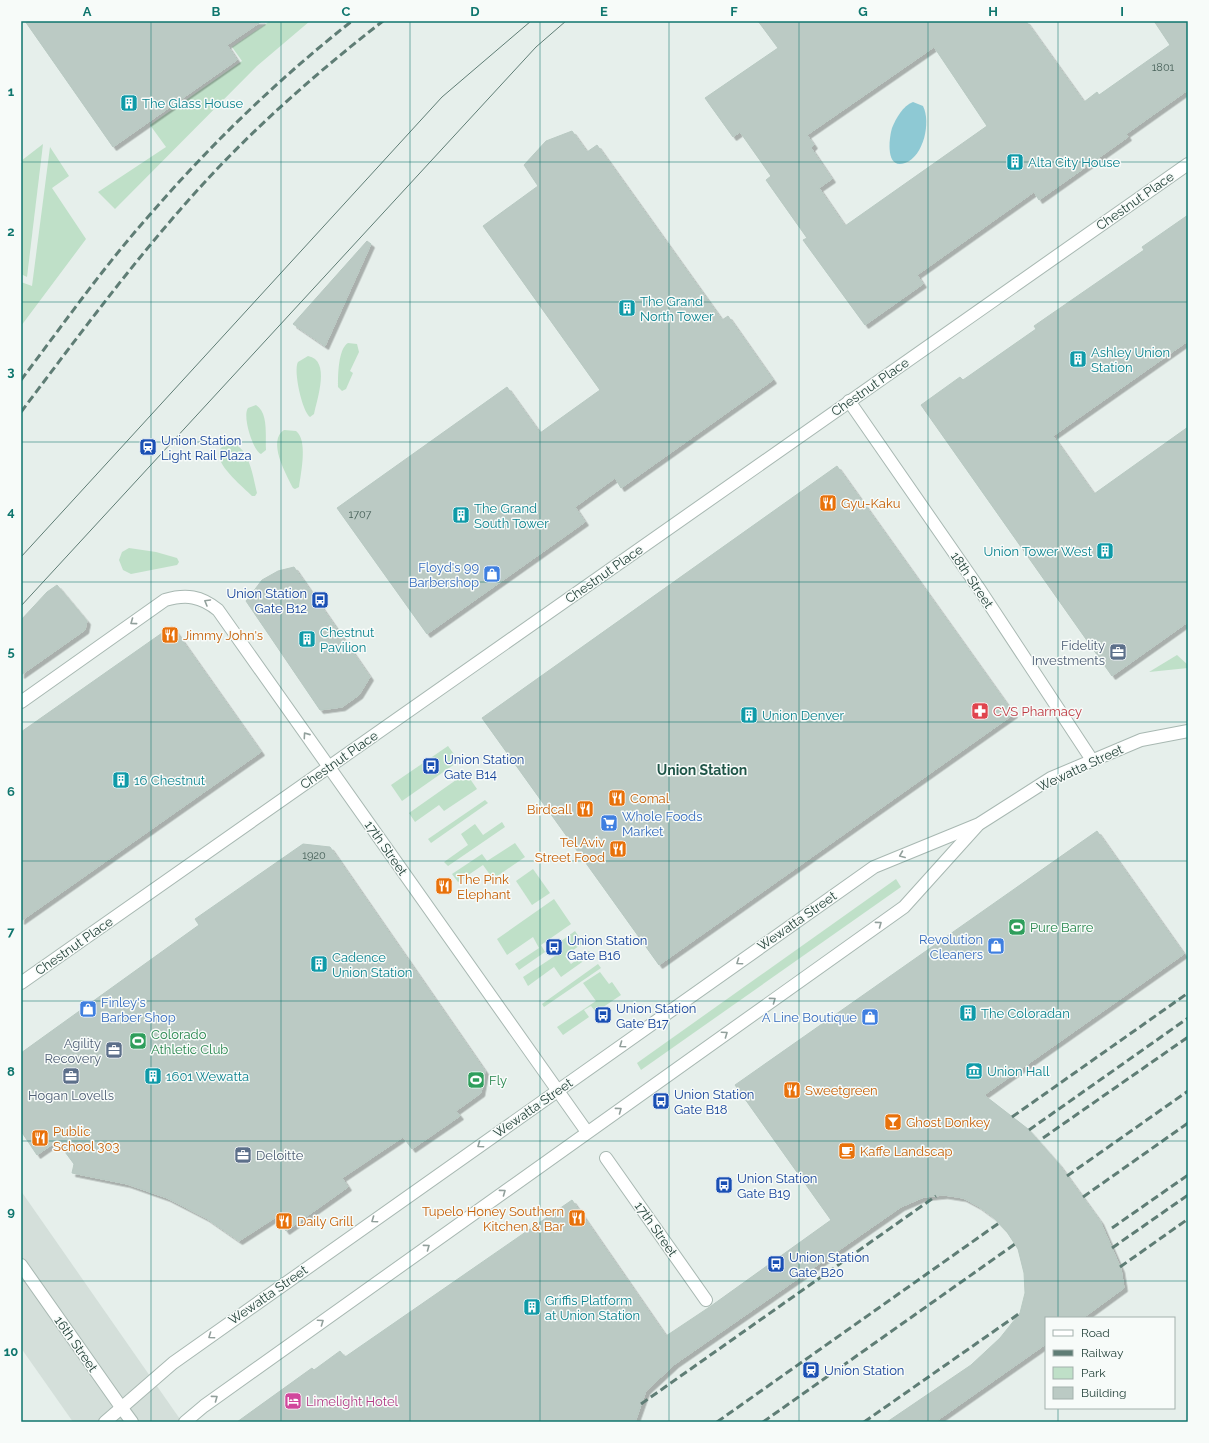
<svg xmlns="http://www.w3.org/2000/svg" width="1209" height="1443" font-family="Raleway,sans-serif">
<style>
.built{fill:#d4dfda}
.green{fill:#bfe0c8}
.water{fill:#8ec9d4}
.building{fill:#bbcac4;stroke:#b8c9c2;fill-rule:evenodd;filter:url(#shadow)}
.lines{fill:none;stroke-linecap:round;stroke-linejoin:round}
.pedestrian-casing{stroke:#a8b8b2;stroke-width:14}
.minor-casing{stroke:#a8b8b2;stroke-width:14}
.tertiary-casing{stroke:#a8b8b2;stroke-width:14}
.pedestrian{stroke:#fff;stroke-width:12}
.minor{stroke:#fff;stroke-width:12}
.tertiary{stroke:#fff;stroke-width:12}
.tram{stroke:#5f7d75;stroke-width:1}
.rail{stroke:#5f7d75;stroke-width:3;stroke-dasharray:8 4;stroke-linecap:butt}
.oneway{stroke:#92a09c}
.grid{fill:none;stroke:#0f766e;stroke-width:1;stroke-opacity:0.55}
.labels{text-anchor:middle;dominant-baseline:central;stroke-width:3;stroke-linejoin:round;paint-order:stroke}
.number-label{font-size:11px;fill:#4a645c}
.culture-label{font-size:13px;fill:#0d838f;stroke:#f7fbf9;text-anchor:start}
.street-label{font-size:13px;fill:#24423a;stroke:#f7fbf9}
.transit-label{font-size:13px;fill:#164399;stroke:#f7fbf9;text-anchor:start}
.food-label{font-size:13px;fill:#c56008;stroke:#f7fbf9;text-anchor:start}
.shop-label{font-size:13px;fill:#366cbe;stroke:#f7fbf9;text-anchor:end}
.service-label{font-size:13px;fill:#4e5e75;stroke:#f7fbf9;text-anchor:end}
.health-label{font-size:13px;fill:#be3a42;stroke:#f7fbf9;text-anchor:start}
.leisure-label{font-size:13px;fill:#27864d;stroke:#f7fbf9;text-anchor:start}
.hotel-label{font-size:13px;fill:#b23c85;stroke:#f7fbf9;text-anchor:start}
.neighbourhood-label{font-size:14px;font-weight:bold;fill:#1f5548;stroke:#f7fbf9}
.neatline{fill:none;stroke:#0f766e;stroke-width:1.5}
.grid-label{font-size:13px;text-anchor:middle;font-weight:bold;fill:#0f766e}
</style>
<defs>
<filter id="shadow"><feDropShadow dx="3.5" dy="3.5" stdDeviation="0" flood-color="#0004"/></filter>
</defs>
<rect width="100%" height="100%" fill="#e6efeb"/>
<path class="built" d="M21 1191 182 1422H73L21 1348Z"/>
<g class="green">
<path d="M270 21H310L257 66 115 209 98 192 166 147 150 125 242 61 232 47Z"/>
<path d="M43 144 27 277 21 274V161Z"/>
<path d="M50 147 69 176 52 188 86 239 21 326V282L32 286Z"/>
<path d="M348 343 357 344 359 352 350 371 353 373 346 389 342 391 338 387C338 376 338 349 348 343Z"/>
<path d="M308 356C331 360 317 399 314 414L310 417C302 411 293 370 298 362Z"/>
<path d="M256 405C269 413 265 437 266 450L261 454C253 451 242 416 248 408Z"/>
<path d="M284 430 296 431C308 440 301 473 299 487L295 489 293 488C286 474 267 441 284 430Z"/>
<path d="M229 443C249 444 253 477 257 493L255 496H252C241 485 200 453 229 443Z"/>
<path d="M129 548 156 552 177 558 179 562 177 565 131 574 123 570 119 560 122 552Z"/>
<path d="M1177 655 1188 665V668L1149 672Z"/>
<path d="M448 746 459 761 402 801 391 785Z"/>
<path d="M466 773 477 789 444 811 439 805 415 822 409 813Z"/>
<path d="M485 800 488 803 431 843 428 839Z"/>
<path d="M502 822 505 827 448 866 444 862 468 845 461 834 475 824 483 835Z"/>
<path d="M515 843 525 857 493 879 483 865 458 882 452 874 482 854 487 861Z"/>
<path d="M533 869 550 893 532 905 516 881Z"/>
<path d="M896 879 901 887 641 1070 637 1063Z"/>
<path d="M554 899 571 924 541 945 545 952 519 970 515 964 539 948 533 937 507 955 497 939Z"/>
<path d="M575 931 583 943 565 956 571 964 589 951 592 955 561 977 554 967 528 986 523 977 561 952 557 944Z"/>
<path d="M598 964 601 968 544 1007 542 1004Z"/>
<path d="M600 972 609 984 612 982 621 995 596 1012 591 1006 584 1010 589 1017 563 1035 557 1027 596 1001 583 983Z"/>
</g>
<path class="water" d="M913 102 923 106C931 122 924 156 905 163 885 170 889 138 892 128 896 118 903 106 913 102Z"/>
<g class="building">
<path d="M25 21H262L227 45 237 60 113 147Z"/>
<path d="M758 21H1026L1084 102 1097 92 1099 95 1170 45 1154 21H1188V90L1126 134 1128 137 1039 200 1034 192 917 275 923 284 865 325 803 240 807 238 766 180 771 176 740 132 733 137 705 98 778 48ZM934 47 987 126 845 226 819 188 832 179 811 148 814 145 807 135Z"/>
<path d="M572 131 587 152 597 145 722 320 728 316 773 380 621 488 615 478 575 507 585 522 427 634 337 508 507 387 540 433 600 390 483 226 538 186 524 165 546 141Z"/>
<path d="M1188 215V341L1053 436 1094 494 1188 427V622L1112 676 921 405 960 377 963 380 1036 329 1034 326 1144 250 1142 247Z"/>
<path d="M367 241 371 244 325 346 293 324Z"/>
<path d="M837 466 1014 714 659 965 482 718Z"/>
<path d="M294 567 370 677 359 695 342 707 320 710 246 601 262 580 278 571Z"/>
<path d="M57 585 87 621 85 630 21 675V620L47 592Z"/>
<path d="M172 626 261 752 21 921V732Z"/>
<path d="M1097 831 1184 954 984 1095 1028 1129 1058 1163 1100 1221 1121 1269 1124 1288 1083 1318H1046V1344L935 1422H887L971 1365 1000 1338 1020 1313 1025 1293 1024 1273 1018 1249 1007 1232 993 1217 978 1206 963 1198 944 1195 924 1197 901 1207 675 1364 646 1391 635 1422H237L312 1368 314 1370 340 1351 345 1357 572 1200 666 1336 711 1306 831 1220 735 1085Z"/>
<path d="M303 844 330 847 485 1071 481 1093 456 1111 460 1116 412 1149 403 1137 342 1178 348 1187 286 1231 276 1217 239 1241 206 1218 167 1198 127 1184 72 1173 74 1164 57 1141 37 1155 21 1131V1053L199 925 195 919Z"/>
</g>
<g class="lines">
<defs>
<path id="pedestrian" d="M606 1158 706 1300"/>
<g id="minor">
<path d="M849 401 980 590 1092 760"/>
<path d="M21 702 165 600C186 594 201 596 218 610L587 1132"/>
<path d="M21 983 1188 164"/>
<path d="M21 1265 121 1407"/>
</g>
<g id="tertiary">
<path d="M121 1407 132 1422"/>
<path d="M105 1422 173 1363 874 867 979 824 1051 778 1141 740 1188 731"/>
<path d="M185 1422 204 1406 904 907 977 826"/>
</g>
</defs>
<use href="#pedestrian" class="pedestrian-casing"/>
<use href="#minor" class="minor-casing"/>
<use href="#tertiary" class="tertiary-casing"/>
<use href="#pedestrian" class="pedestrian"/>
<use href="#minor" class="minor"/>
<use href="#tertiary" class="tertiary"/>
<g class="tram">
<path d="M21 557 442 97 531 21"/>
<path d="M21 606 536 47 566 21"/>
</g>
<g class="rail">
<path d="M21 380C62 326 102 269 147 218 209 146 278 79 352 21"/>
<path d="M21 412C80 334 138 255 204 183 258 124 320 70 383 21"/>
<path d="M1012 1117 1188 993"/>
<path d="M1029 1130 1188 1018"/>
<path d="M1043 1138 1188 1037"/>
<path d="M1067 1176 1188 1091"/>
<path d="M1083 1197 1188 1123"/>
<path d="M1112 1228 1188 1175"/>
<path d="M1112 1248 1188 1195"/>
<path d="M1120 1267 1188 1219"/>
<path d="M641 1404 936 1196"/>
<path d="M717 1422 999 1223"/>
<path d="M763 1422 1015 1244"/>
<path d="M864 1422 1020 1313"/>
</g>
</g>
<defs><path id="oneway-chevron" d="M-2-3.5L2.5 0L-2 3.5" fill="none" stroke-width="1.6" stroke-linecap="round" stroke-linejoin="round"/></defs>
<g class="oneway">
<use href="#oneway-chevron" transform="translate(207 602) rotate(-150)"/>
<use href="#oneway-chevron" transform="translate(133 622) rotate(144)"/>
<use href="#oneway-chevron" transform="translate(306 735) rotate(-125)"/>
<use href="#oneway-chevron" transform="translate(902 855) rotate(158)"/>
<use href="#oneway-chevron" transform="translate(879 924) rotate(-36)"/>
<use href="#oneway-chevron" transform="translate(739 962) rotate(145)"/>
<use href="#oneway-chevron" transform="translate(773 1000) rotate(-36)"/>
<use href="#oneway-chevron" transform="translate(725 1034) rotate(-35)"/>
<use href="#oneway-chevron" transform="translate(622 1045) rotate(145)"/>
<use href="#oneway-chevron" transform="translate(619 1110) rotate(-36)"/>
<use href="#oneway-chevron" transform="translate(480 1145) rotate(145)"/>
<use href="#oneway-chevron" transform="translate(503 1192) rotate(-36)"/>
<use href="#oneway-chevron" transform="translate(374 1220) rotate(145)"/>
<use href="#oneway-chevron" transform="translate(427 1247) rotate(-36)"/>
<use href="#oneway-chevron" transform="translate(321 1322) rotate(-35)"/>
<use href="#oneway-chevron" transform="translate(211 1336) rotate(145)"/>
<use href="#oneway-chevron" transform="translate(215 1398) rotate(-36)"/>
</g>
<path class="grid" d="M151 21V1422M281 21V1422M410 21V1422M540 21V1422M669 21V1422M799 21V1422M928 21V1422M1058 21V1318M21 162H1188M21 302H1188M21 442H1188M21 582H1188M21 722H1188M21 861H1188M21 1001H1188M21 1141H1188M21 1281H1188M1058 1408V1422"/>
<defs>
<symbol id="building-square" viewBox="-11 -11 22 22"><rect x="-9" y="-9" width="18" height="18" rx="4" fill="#0f9aa8" stroke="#f7fbf9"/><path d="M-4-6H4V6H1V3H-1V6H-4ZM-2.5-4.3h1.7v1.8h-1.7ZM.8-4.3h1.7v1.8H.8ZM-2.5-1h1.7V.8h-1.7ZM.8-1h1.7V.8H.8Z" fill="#fff"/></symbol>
<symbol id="station-square" viewBox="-11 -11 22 22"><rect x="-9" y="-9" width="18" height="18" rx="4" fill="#1a4fb4" stroke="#f7fbf9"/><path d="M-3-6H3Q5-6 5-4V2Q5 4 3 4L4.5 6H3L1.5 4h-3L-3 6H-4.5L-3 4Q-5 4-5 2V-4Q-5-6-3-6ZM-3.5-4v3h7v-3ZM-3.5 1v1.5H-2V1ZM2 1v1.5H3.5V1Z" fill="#fff"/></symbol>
<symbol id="restaurant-square" viewBox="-11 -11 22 22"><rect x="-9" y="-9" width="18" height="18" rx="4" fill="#e8710a" stroke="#f7fbf9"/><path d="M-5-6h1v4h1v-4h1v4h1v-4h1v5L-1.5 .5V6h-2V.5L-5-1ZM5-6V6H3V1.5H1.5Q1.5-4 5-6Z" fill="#fff"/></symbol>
<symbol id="shop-square" viewBox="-11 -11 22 22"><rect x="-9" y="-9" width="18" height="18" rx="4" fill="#3f7fe0" stroke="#f7fbf9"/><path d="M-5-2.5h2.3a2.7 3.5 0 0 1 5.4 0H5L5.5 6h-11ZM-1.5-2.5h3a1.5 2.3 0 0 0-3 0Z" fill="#fff"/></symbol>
<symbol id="bus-square" viewBox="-11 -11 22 22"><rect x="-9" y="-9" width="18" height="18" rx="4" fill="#1a4fb4" stroke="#f7fbf9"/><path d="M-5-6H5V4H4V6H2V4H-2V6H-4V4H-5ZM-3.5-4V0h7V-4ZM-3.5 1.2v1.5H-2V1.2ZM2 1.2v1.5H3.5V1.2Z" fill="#fff"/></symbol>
<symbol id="office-square" viewBox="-11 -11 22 22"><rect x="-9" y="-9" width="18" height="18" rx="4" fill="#5c6f8a" stroke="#f7fbf9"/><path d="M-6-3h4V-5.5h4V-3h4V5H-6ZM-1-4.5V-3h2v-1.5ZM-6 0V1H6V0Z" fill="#fff"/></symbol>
<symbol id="pharmacy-square" viewBox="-11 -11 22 22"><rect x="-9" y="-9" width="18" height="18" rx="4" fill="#e0444e" stroke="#f7fbf9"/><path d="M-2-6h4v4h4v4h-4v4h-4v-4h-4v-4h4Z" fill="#fff"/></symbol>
<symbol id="supermarket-square" viewBox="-11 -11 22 22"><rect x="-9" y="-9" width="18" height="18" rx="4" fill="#3f7fe0" stroke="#f7fbf9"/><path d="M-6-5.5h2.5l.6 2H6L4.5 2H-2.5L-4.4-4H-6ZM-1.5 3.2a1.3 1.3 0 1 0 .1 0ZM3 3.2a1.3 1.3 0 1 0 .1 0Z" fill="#fff"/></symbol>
<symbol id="stadium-square" viewBox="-11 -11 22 22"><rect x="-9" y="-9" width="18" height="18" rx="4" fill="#2e9e5b" stroke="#f7fbf9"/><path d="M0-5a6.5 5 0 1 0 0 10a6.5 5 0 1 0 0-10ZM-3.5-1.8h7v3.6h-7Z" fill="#fff"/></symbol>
<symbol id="museum-square" viewBox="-11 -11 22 22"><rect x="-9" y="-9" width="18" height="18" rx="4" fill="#0f9aa8" stroke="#f7fbf9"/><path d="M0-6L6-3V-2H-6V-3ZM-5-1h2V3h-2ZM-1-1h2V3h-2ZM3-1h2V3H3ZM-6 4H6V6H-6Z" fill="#fff"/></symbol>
<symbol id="bar-square" viewBox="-11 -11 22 22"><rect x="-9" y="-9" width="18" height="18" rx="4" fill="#e8710a" stroke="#f7fbf9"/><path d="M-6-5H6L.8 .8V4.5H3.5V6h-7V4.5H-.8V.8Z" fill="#fff"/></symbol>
<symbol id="cafe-square" viewBox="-11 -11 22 22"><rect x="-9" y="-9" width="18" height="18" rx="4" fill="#e8710a" stroke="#f7fbf9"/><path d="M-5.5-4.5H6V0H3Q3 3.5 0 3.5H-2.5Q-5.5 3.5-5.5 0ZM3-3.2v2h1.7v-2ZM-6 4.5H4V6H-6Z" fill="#fff"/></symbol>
<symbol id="hotel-square" viewBox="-11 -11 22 22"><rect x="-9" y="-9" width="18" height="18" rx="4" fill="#d1479c" stroke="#f7fbf9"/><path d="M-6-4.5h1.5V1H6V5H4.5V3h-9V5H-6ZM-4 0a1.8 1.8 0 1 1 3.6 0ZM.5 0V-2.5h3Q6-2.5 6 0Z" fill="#fff"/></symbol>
</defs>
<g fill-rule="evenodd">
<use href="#building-square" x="119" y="93" width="20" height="20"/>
<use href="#building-square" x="1005" y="152" width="20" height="20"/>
<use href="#building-square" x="617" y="298" width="20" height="20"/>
<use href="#building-square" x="1068" y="349" width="20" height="20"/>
<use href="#station-square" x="138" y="437" width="20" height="20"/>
<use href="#restaurant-square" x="818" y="493" width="20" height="20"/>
<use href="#building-square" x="451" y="505" width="20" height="20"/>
<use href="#building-square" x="1095" y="541" width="20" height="20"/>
<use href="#shop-square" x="482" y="564" width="20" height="20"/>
<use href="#bus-square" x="310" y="590" width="20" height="20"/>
<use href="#restaurant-square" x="160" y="625" width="20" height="20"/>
<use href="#building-square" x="297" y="629" width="20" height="20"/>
<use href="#office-square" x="1108" y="642" width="20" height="20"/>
<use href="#pharmacy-square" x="970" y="701" width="20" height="20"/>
<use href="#building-square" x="739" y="705" width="20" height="20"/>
<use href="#bus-square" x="421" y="756" width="20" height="20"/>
<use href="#building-square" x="111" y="770" width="20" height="20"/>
<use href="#restaurant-square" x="607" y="788" width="20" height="20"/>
<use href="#restaurant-square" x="575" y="799" width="20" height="20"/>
<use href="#supermarket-square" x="599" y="813" width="20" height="20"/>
<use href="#restaurant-square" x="608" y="839" width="20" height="20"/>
<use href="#restaurant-square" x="434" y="876" width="20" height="20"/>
<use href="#stadium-square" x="1007" y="917" width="20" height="20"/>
<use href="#shop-square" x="986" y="936" width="20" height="20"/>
<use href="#bus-square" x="544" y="937" width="20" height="20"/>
<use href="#building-square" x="309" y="954" width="20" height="20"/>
<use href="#shop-square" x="78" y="999" width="20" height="20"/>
<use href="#building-square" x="958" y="1003" width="20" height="20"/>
<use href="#bus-square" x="593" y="1005" width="20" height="20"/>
<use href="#shop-square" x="860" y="1007" width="20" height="20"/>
<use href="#stadium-square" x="128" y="1031" width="20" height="20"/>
<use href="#office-square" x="104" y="1040" width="20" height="20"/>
<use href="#museum-square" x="964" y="1061" width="20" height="20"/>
<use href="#office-square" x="61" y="1066" width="20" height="20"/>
<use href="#building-square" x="143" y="1066" width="20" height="20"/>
<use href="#stadium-square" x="466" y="1070" width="20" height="20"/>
<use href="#restaurant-square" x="782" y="1080" width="20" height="20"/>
<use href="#bus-square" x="651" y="1091" width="20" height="20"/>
<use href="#bar-square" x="883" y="1112" width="20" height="20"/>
<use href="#restaurant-square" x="30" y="1128" width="20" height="20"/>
<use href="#cafe-square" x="837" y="1141" width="20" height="20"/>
<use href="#office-square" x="233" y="1145" width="20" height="20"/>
<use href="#bus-square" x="714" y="1175" width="20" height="20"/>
<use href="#restaurant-square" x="567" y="1208" width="20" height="20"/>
<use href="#restaurant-square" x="274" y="1211" width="20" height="20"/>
<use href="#bus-square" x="766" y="1254" width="20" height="20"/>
<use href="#building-square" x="522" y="1297" width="20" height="20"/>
<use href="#station-square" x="801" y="1360" width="20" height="20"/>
<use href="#hotel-square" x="283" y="1391" width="20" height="20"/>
</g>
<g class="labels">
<g class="number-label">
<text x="1163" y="67">1801</text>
<text x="360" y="514">1707</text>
<text x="314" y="855">1920</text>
</g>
<g class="culture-label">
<text x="142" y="103">The Glass House</text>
<text x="1028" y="162">Alta City House</text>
<text x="640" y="301">The Grand<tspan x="640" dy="15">North Tower</tspan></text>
<text x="1091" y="352">Ashley Union<tspan x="1091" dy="15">Station</tspan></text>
<text x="474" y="508">The Grand<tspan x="474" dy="15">South Tower</tspan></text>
<text x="1092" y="551" text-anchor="end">Union Tower West</text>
<text x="320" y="632">Chestnut<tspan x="320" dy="15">Pavilion</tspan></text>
<text x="762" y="715">Union Denver</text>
<text x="134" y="780">16 Chestnut</text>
<text x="332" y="957">Cadence<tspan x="332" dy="15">Union Station</tspan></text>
<text x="981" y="1013">The Coloradan</text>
<text x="987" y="1071">Union Hall</text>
<text x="166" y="1076">1601 Wewatta</text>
<text x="545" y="1300">Griffis Platform<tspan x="545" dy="15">at Union Station</tspan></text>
</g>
<g class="street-label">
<text transform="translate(1135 201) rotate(-35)">Chestnut Place</text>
<text transform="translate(870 387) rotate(-35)">Chestnut Place</text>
<text transform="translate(604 574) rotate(-35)">Chestnut Place</text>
<text transform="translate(972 580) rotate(56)">18th Street</text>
<text transform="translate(339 760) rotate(-35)">Chestnut Place</text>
<text transform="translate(1080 768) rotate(-25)">Wewatta Street</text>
<text transform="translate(386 848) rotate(55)">17th Street</text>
<text transform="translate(797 921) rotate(-35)">Wewatta Street</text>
<text transform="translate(74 946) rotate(-35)">Chestnut Place</text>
<text transform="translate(533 1108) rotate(-35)">Wewatta Street</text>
<text transform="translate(656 1229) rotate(55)">17th Street</text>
<text transform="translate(268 1295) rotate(-35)">Wewatta Street</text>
<text transform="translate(76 1344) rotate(55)">16th Street</text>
</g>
<g class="transit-label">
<text x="161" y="440">Union Station<tspan x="161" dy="15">Light Rail Plaza</tspan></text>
<text x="307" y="593" text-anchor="end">Union Station<tspan x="307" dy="15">Gate B12</tspan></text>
<text x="444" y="759">Union Station<tspan x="444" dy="15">Gate B14</tspan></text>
<text x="567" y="940">Union Station<tspan x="567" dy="15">Gate B16</tspan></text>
<text x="616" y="1008">Union Station<tspan x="616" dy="15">Gate B17</tspan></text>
<text x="674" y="1094">Union Station<tspan x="674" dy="15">Gate B18</tspan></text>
<text x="737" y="1178">Union Station<tspan x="737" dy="15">Gate B19</tspan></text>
<text x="789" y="1257">Union Station<tspan x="789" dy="15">Gate B20</tspan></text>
<text x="824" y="1370">Union Station</text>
</g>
<g class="food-label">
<text x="841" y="503">Gyu-Kaku</text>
<text x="183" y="635">Jimmy John's</text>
<text x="630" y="798">Comal</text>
<text x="572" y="809" text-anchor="end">Birdcall</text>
<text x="605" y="842" text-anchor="end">Tel Aviv<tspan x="605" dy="15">Street Food</tspan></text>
<text x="457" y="879">The Pink<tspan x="457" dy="15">Elephant</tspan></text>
<text x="805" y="1090">Sweetgreen</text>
<text x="906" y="1122">Ghost Donkey</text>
<text x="53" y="1131">Public<tspan x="53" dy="15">School 303</tspan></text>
<text x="860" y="1151">Kaffe Landscap</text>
<text x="564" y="1211" text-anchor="end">Tupelo Honey Southern<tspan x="564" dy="15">Kitchen &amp; Bar</tspan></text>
<text x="297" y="1221">Daily Grill</text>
</g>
<g class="shop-label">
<text x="479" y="567">Floyd's 99<tspan x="479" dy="15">Barbershop</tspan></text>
<text x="622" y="816" text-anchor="start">Whole Foods<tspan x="622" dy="15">Market</tspan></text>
<text x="983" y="939">Revolution<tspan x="983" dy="15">Cleaners</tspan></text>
<text x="101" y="1002" text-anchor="start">Finley's<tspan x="101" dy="15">Barber Shop</tspan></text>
<text x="857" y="1017">A Line Boutique</text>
</g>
<g class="service-label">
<text x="1105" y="645">Fidelity<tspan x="1105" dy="15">Investments</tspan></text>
<text x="101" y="1043">Agility<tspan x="101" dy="15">Recovery</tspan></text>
<text x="71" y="1095" text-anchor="middle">Hogan Lovells</text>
<text x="256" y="1155" text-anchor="start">Deloitte</text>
</g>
<g class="health-label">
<text x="993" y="711">CVS Pharmacy</text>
</g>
<g class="leisure-label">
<text x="1030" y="927">Pure Barre</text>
<text x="151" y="1034">Colorado<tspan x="151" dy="15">Athletic Club</tspan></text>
<text x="489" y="1080">Fly</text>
</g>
<g class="hotel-label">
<text x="306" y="1401">Limelight Hotel</text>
</g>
<g class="neighbourhood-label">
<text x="702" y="770">Union Station</text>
</g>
</g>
<rect width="1209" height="1443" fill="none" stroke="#f7fbf9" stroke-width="44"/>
<rect x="1045" y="1317" width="130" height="92" fill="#f7fbf9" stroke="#a3b1ad"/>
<rect x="1053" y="1330" width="20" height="6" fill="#ffffff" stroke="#a3b1ad"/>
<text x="1081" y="1337" font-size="12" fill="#24423a">Road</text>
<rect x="1053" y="1350" width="20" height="6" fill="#5f7d75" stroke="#a3b1ad"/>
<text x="1081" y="1357" font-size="12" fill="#24423a">Railway</text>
<rect x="1053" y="1367" width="20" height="12" fill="#bfe0c8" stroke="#a3b1ad"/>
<text x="1081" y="1377" font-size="12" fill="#24423a">Park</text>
<rect x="1053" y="1387" width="20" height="12" fill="#bbcac4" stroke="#a3b1ad"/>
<text x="1081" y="1397" font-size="12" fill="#24423a">Building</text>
<rect x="22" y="22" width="1165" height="1399" class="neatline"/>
<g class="grid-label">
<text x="87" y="16">A</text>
<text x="216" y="16">B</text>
<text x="346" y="16">C</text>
<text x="475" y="16">D</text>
<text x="604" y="16">E</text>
<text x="734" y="16">F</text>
<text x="863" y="16">G</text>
<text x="993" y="16">H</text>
<text x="1122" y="16">I</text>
<text x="11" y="96">1</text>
<text x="11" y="236">2</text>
<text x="11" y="376">3</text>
<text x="11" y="516">4</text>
<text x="11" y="656">5</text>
<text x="11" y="796">6</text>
<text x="11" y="936">7</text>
<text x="11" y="1076">8</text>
<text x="11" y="1216">9</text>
<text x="11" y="1356">10</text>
</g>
</svg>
